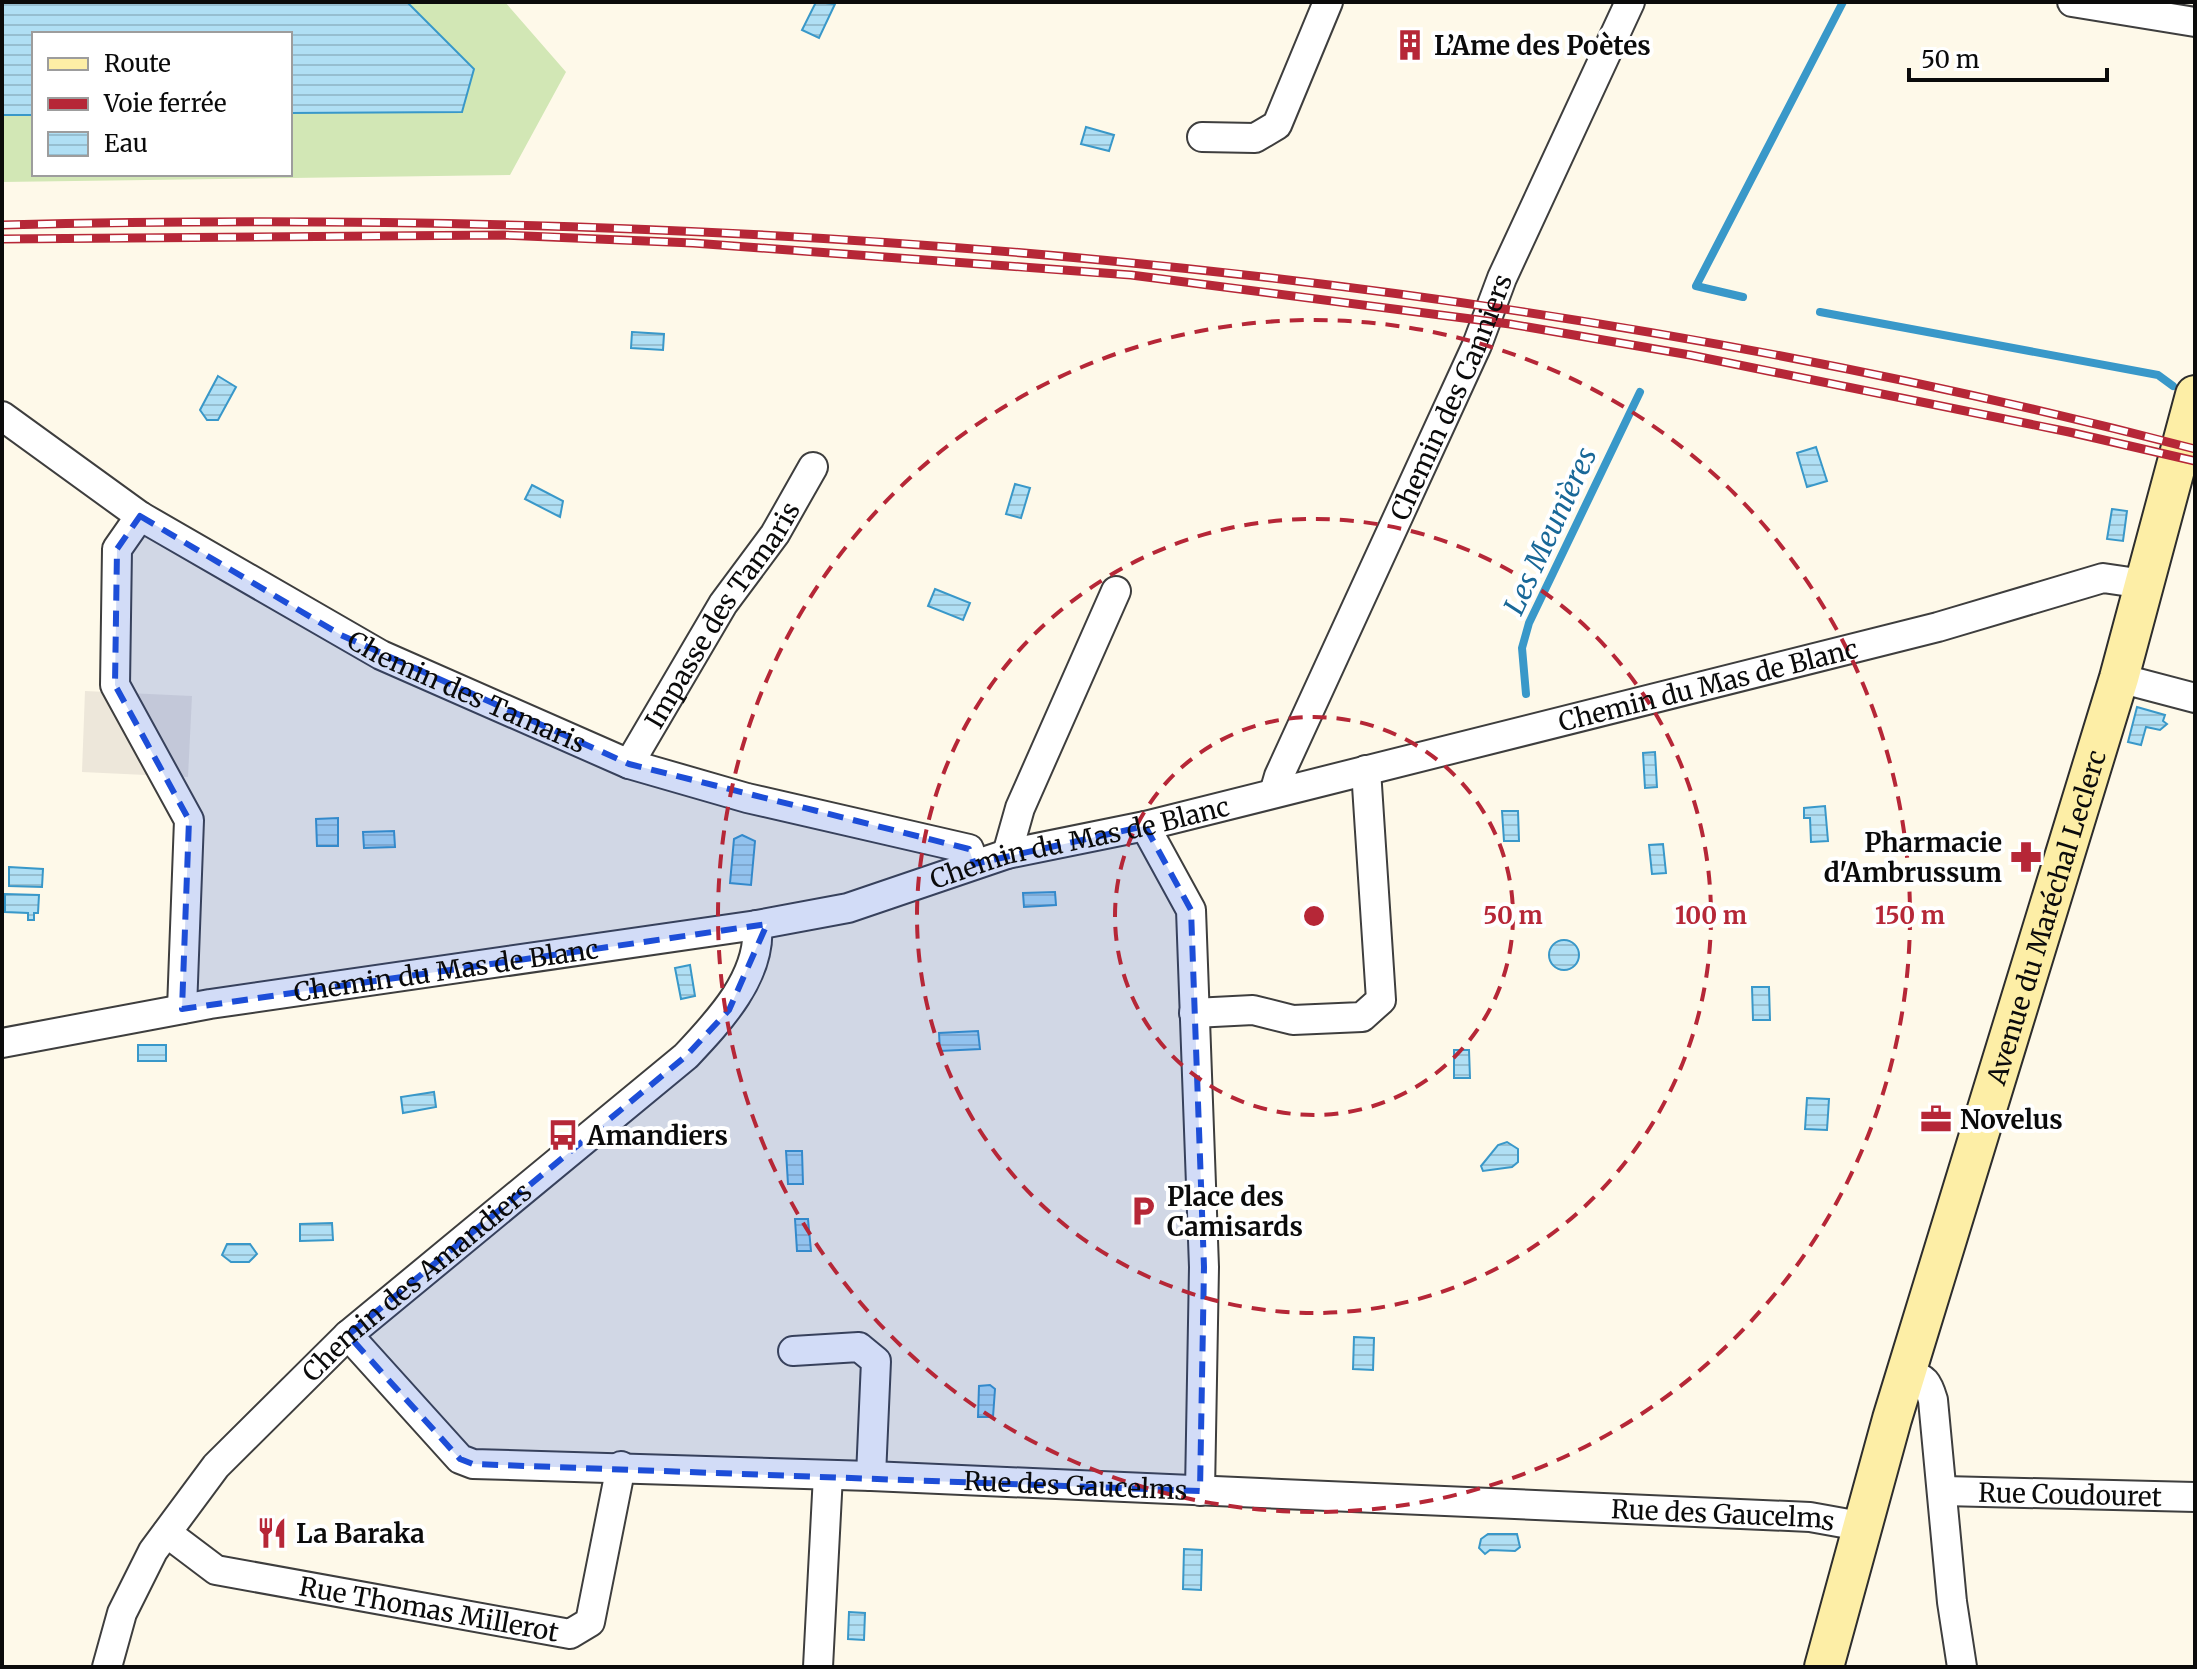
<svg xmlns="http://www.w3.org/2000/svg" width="2197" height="1669" font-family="Merriweather,serif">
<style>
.grass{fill:#d2e7b5;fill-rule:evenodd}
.plaza{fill:#ede7da}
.water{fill:url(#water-rules);stroke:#3998c9;stroke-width:2}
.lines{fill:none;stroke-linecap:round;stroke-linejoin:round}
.stream{stroke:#3998c9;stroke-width:8}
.street-casing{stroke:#3e3e3e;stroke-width:32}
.secondary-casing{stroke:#2d2d2d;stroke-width:42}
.street{stroke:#fff;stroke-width:28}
.secondary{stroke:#fdeea6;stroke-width:38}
.rail-casing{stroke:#b62737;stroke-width:9}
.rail{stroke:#fff;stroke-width:6;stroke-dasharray:18;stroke-linecap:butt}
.marked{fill:#1d4ed8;fill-opacity:0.2;stroke:#1d4ed8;stroke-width:6;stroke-dasharray:16 10;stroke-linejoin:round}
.ring{fill:none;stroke:#b62737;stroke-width:4;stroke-dasharray:14 10}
.labels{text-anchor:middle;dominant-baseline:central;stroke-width:8;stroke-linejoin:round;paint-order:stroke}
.poi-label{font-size:26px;font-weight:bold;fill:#0b0b0b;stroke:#fff;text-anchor:start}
.street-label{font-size:26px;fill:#0b0b0b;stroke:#fff}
.water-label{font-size:28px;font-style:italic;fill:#196898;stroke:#fff}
.centre{fill:#b62737;stroke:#fff;stroke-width:4}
.ring-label{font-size:24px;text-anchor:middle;font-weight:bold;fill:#b62737;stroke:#fff;stroke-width:8;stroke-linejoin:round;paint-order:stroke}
</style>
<defs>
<pattern id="water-rules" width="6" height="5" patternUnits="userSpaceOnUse" patternTransform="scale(2)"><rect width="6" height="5" fill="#b0dff4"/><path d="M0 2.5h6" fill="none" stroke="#96bed0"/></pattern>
</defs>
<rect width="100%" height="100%" fill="#fef9e9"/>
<path class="grass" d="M2 2H505L566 72 510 175 2 182ZM34 34H290V174H34Z"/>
<path class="plaza" d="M85 691 192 696 188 777 82 772Z"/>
<g class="water">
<path d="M2 2H407L474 69 462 112 290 113V34H34V115H2Z"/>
<path d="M816 2 835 4 819 38 802 30Z"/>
<path d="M1086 127 1114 135 1109 151 1081 144Z"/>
<path d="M632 332 664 334 663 350 631 348Z"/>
<path d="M218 376 236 387 218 420H207L200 410Z"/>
<path d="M1816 447 1827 481 1807 487 1797 453Z"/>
<path d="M1015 484 1030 488 1021 518 1006 514Z"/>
<path d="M532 485 563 501 560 517 525 499Z"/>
<path d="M2112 509 2127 511 2123 541 2107 539Z"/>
<path d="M935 589 970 603 963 620 928 606Z"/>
<path d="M2137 707 2165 715 2163 721 2167 724 2160 730 2146 727 2141 745 2128 742Z"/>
<path d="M1655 752 1657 787 1645 788 1643 753Z"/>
<path d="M1825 806 1828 841 1811 842 1810 818H1804V808Z"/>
<path d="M1502 811H1518L1519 841H1504Z"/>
<path d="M338 818V846H317L316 819Z"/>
<path d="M394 831 395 847 364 848 363 832Z"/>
<path d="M742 835 755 841 751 885 730 883 734 839Z"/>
<path d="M1663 844 1666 873 1652 874 1649 845Z"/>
<path d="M9 867 43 869 42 887 9 886Z"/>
<path d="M1055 892 1056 905 1024 907 1023 893Z"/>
<path d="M5 894 39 895 38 913H34V920H28V913L5 912Z"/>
<circle cx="1564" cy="955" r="15"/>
<path d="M690 965 695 996 681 999 675 968Z"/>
<path d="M1752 987H1769L1770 1020H1753Z"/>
<path d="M978 1031 980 1049 940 1051 939 1033Z"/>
<rect x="138" y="1045" width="28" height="16"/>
<path d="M1454 1050H1469L1470 1078H1454Z"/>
<path d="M434 1092 436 1107 403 1113 401 1097Z"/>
<path d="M1807 1098 1829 1099 1827 1130 1805 1129Z"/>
<path d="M1507 1142 1518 1149V1162L1512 1167 1483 1171 1481 1166 1498 1145Z"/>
<path d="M802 1151 803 1184H788L786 1151Z"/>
<path d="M808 1219 811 1251H797L795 1219Z"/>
<path d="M332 1223 333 1240 300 1241V1224Z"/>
<path d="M227 1244H250L257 1254 249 1262H231L222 1255Z"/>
<path d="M1354 1337 1374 1338 1373 1370 1353 1369Z"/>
<path d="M990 1385 995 1389 993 1417H978L979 1386Z"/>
<path d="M1488 1534H1517L1520 1547 1515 1551 1490 1550 1485 1554 1479 1548 1481 1539Z"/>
<path d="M1184 1549 1202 1550 1201 1590 1183 1589Z"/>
<path d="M849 1612 865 1613 864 1640 848 1639Z"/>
</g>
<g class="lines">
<g class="stream">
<path d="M1743 297 1696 286 1843 2"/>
<path d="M1820 312 2158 375 2173 386"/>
<path d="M1526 694 1522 648 1529 623 1640 392"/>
</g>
<defs>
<g id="street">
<path d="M2072 2 2195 22"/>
<path d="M1202 137 1255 138 1277 125 1328 2"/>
<path id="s1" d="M2 416 140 516 381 655 629 764 747 798 969 849 974 864"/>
<path d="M140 516 117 549 115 685 189 820 182 1009"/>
<path d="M2119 678 2195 698"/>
<path id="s2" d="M629 764 723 604 775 534 813 467"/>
<path id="s3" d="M1274 793 1279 776 1477 345 1502 278 1630 2"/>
<path d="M1145 826 1191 910 1204 1267 1200 1491"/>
<path d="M1007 854 1020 808 1116 591"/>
<path d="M1194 1013 1253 1010 1293 1020 1362 1017 1381 1000 1366 770"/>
<path id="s4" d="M2 1043 210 1004 757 925 848 908 1007 854 1145 826 1938 627 2103 578 2144 584"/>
<path id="s5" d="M348 1335 460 1459 473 1464 871 1476 1810 1517 1860 1526"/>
<path d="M793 1351 859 1347 876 1361 871 1476"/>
<path d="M1907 1374C1925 1377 1928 1383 1933 1400L1952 1602 1962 1667"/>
<path id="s6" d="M1944 1491 2195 1497"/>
<path id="s7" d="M167 1533 216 1570 570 1634 590 1622 621 1466"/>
<path id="s8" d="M107 1667 122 1613 153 1551 216 1466 348 1335 686 1056C718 1022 762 976 757 925"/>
<path d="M818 1667 828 1475"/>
</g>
<g id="secondary">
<path id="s9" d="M1824 1667 1892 1419 2119 678 2195 395"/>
</g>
</defs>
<use href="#street" class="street-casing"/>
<use href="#secondary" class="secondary-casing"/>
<use href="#street" class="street"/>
<use href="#secondary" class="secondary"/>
<defs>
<g id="rail">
<path d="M2 225C739 207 1480 263 2195 449"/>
<path d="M2 239 504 235 693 243 1131 275 1510 324 1690 355 2069 432 2195 461"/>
</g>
</defs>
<use href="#rail" class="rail-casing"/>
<use href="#rail" class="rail"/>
</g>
<path class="marked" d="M140 516 341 635 629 764 969 849 974 864 1145 826 1191 910 1204 1267 1200 1491 473 1464 460 1459 348 1335 686 1056 729 1010 767 924 182 1009 189 820 115 685 117 549Z"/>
<g class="ring">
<circle cx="1314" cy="916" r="199"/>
<circle cx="1314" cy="916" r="397"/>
<circle cx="1314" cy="916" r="596"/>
</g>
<defs>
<symbol id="building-bare" viewBox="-9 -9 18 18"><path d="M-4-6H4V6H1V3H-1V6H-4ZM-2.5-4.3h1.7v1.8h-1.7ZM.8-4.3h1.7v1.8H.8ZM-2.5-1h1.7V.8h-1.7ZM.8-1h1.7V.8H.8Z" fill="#b62737" stroke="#fff" stroke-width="2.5" paint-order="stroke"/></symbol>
<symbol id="pharmacy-bare" viewBox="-9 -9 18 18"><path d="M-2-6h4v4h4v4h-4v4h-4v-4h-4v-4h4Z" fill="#b62737" stroke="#fff" stroke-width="2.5" paint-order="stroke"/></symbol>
<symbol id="office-bare" viewBox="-9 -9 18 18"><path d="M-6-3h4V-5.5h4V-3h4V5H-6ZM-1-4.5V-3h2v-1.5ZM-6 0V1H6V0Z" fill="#b62737" stroke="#fff" stroke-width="2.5" paint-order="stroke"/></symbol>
<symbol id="bus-bare" viewBox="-9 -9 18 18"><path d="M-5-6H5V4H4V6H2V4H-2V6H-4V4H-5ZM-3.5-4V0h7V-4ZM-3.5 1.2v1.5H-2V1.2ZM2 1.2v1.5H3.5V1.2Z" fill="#b62737" stroke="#fff" stroke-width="2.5" paint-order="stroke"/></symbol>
<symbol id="parking-bare" viewBox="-9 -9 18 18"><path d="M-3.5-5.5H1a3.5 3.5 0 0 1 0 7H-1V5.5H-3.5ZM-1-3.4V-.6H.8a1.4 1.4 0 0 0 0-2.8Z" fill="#b62737" stroke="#fff" stroke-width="2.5" paint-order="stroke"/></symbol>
<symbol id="restaurant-bare" viewBox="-9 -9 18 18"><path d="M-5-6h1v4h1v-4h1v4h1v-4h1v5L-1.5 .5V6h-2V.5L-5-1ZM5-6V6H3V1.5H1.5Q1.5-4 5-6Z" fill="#b62737" stroke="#fff" stroke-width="2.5" paint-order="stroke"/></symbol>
</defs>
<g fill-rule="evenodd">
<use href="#building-bare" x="1388" y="23" width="44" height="44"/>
<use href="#pharmacy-bare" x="2004" y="835" width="44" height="44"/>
<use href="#office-bare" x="1914" y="1097" width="44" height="44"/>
<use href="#bus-bare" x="541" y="1113" width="44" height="44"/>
<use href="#parking-bare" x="1121" y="1189" width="44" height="44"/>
<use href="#restaurant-bare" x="250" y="1511" width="44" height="44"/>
</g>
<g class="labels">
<g class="poi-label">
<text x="1434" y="45">L’Ame des Poètes</text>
<text x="2002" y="842" text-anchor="end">Pharmacie<tspan x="2002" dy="30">d'Ambrussum</tspan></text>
<text x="1960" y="1119">Novelus</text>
<text x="587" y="1135">Amandiers</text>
<text x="1167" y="1196">Place des<tspan x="1167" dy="30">Camisards</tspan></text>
<text x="296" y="1533">La Baraka</text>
</g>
<g class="street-label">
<text stroke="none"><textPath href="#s3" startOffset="434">Chemin des Canniers</textPath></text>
<text stroke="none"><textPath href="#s2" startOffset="176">Impasse des Tamaris</textPath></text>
<text stroke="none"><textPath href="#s4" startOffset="1746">Chemin du Mas de Blanc</textPath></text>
<text stroke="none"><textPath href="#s1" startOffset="542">Chemin des Tamaris</textPath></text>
<text stroke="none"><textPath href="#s4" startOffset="1098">Chemin du Mas de Blanc</textPath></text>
<text stroke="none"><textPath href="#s9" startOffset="782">Avenue du Maréchal Leclerc</textPath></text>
<text stroke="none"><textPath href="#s4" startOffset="450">Chemin du Mas de Blanc</textPath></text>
<text stroke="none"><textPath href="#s8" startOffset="504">Chemin des Amandiers</textPath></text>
<text stroke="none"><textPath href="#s5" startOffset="784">Rue des Gaucelms</textPath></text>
<text stroke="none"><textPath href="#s6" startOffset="126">Rue Coudouret</textPath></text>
<text stroke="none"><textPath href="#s5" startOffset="1432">Rue des Gaucelms</textPath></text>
<text stroke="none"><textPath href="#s7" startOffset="278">Rue Thomas Millerot</textPath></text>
</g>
<g class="water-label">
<text transform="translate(1550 531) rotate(-65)">Les Meunières</text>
</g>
</g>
<circle cx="1314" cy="916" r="12" class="centre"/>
<g class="ring-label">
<text x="1513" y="924">50 m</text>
<text x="1711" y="924">100 m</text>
<text x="1910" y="924">150 m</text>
</g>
<rect width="2197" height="1669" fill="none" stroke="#0b0b0b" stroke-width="8"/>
<rect x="32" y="32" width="260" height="144" fill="#ffffff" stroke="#9d9d9d" stroke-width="2"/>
<rect x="48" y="58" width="40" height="12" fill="#fdeea6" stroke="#9d9d9d" stroke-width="2"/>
<text x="104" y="72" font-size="24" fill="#0b0b0b">Route</text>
<rect x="48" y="98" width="40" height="12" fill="#b62737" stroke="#9d9d9d" stroke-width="2"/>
<text x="104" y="112" font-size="24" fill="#0b0b0b">Voie ferrée</text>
<rect x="48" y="132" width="40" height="24" fill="url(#water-rules)" stroke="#9d9d9d" stroke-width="2"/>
<text x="104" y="152" font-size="24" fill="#0b0b0b">Eau</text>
<path d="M1909 68v12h198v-12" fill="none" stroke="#0b0b0b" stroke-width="4"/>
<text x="1921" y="68" font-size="24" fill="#0b0b0b" stroke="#ffffff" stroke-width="6" paint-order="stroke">50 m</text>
</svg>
